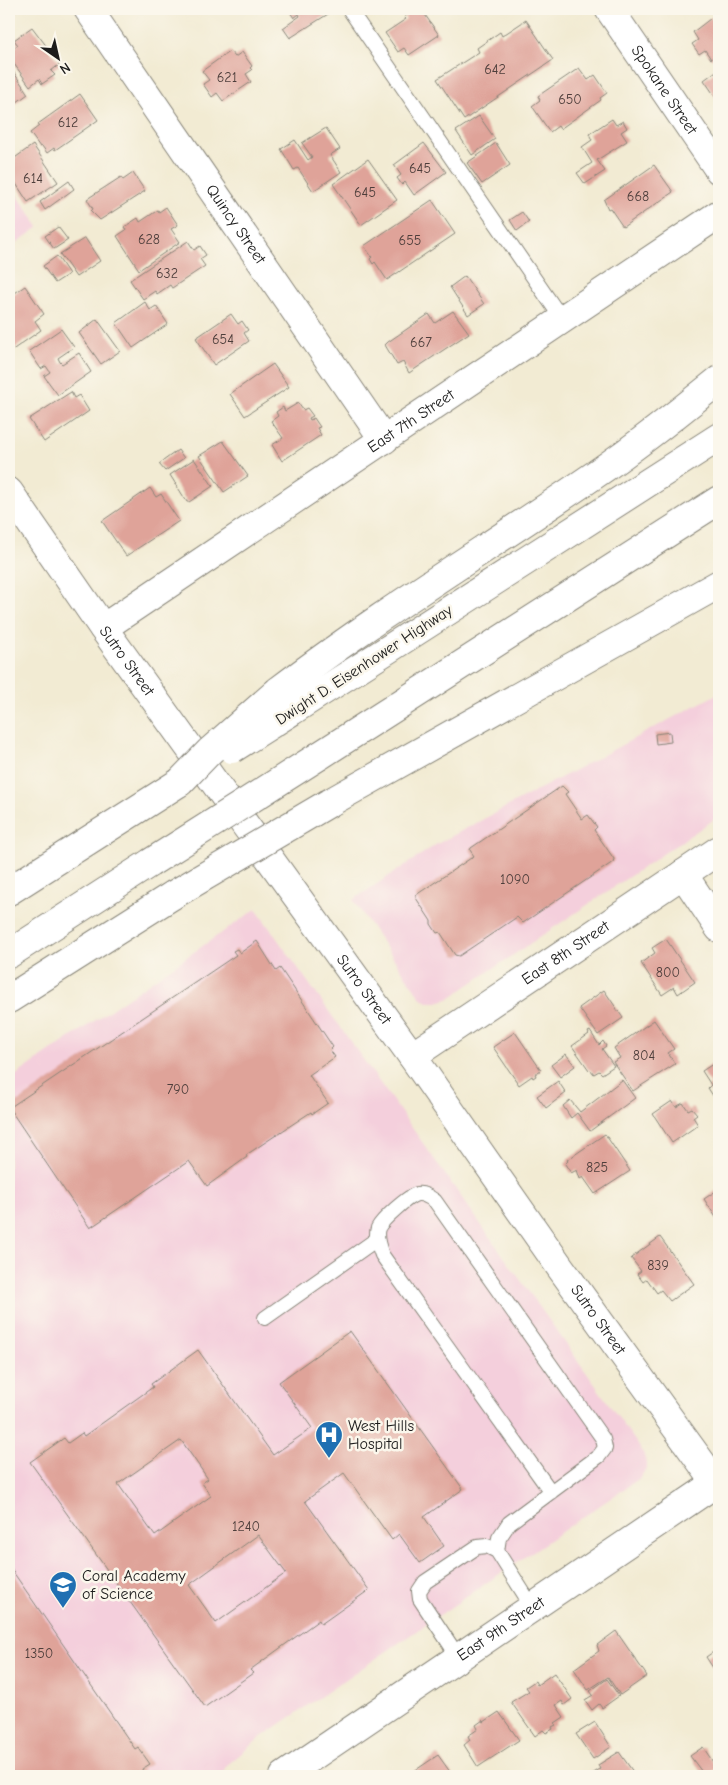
<svg xmlns="http://www.w3.org/2000/svg" width="728" height="1785" font-family="'Comic Neue',sans-serif">
<style>
.built{fill:#f4cfdc}
.building{fill:#dfa399;fill-rule:evenodd}
.lines{fill:none;stroke-linecap:round;stroke-linejoin:round}
.service-casing{stroke:#878478;stroke-width:16}
.minor-casing{stroke:#878478;stroke-width:30}
.tertiary-casing{stroke:#878478;stroke-width:30}
.motorway-casing{stroke:#878478;stroke-width:30}
.service{stroke:#fff;stroke-width:14}
.minor{stroke:#fff;stroke-width:28}
.tertiary{stroke:#fff;stroke-width:28}
.motorway{stroke:#fff;stroke-width:28}
.motorway-bridge-casing{stroke:#878478;stroke-width:30;stroke-linecap:butt}
.motorway-bridge{stroke:#fff;stroke-width:28}
.labels{text-anchor:middle;dominant-baseline:central;stroke-width:5;stroke-linejoin:round;paint-order:stroke}
.number-label{font-size:14px;fill:#4d3e3b}
.street-label{font-size:16px;fill:#1c1c1c;stroke:#fbf7ec}
.poi-label{font-size:16px;fill:#1c1c1c;stroke:#fbf7ec;text-anchor:start}
</style>
<rect width="100%" height="100%" fill="#fbf7ec"/>
<filter id="ink" filterUnits="userSpaceOnUse"><feTurbulence type="fractalNoise" baseFrequency=".02" numOctaves="2"/><feDisplacementMap in="SourceGraphic" scale="10" xChannelSelector="R" yChannelSelector="G"/><feConvolveMatrix kernelMatrix="1 2 1 2 8 2 1 2 1" color-interpolation-filters="sRGB"/></filter>
<filter id="wash" filterUnits="userSpaceOnUse"><feTurbulence type="fractalNoise" baseFrequency=".0096" numOctaves="4" result="noise"/><feDisplacementMap in="SourceGraphic" scale="20" xChannelSelector="R" yChannelSelector="G"/><feGaussianBlur stdDeviation="1.12" result="paint"/><feColorMatrix in="noise" values="0 0 0 0 0 0 0 0 0 0 0 0 0 0 0 0 0 1.4 0 .05"/><feComposite in="paint" operator="in"/></filter>
<g filter="url(#wash)">
<rect width="100%" height="100%" fill="#f2ebd3"/>
<g class="built">
<path d="M9 183 39 227 9 248Z"/>
<path d="M719 693V816L448 999 437 1002H428L421 998 353 900 437 844Z"/>
<path d="M256 909 643 1452 647 1467 640 1478 260 1738 226 1766 221 1776H9V1080Z"/>
</g>
<g id="blocks">
<g class="building">
<path d="M288 9H336L290 38 283 28 300 16 299 14 294 18Z"/>
<path d="M415 9H421L439 35 409 55 404 48 398 52 385 33 406 19 404 17Z"/>
<path d="M719 12V53L711 59 705 50 699 54 692 44 698 40 693 32Z"/>
<path d="M526 20 553 60 464 120 437 79 479 52 477 48 500 32 502 36Z"/>
<path d="M32 27 60 64 51 71 55 75 42 84 39 79 30 86 9 57V51L18 45 14 40Z"/>
<path d="M230 51 235 57 242 52 252 66 250 68 252 70 246 74 251 82 223 101 217 93 212 97 203 84 209 80 202 71Z"/>
<path d="M9 65 28 94 9 108Z"/>
<path d="M579 68 588 80 595 75 607 93 600 98 601 100 560 129 558 126 550 132 532 106 540 100 538 96Z"/>
<path d="M719 69V102L704 80Z"/>
<path d="M80 94 98 120 55 150 54 148 47 153 42 146 40 147 30 133 39 126 38 124Z"/>
<path d="M479 116 495 139 472 155 456 131Z"/>
<path d="M612 119 616 125 623 121 627 128 621 132 627 141 597 160 605 171 585 184 577 173 592 163 582 147 592 140 589 134Z"/>
<path d="M326 128 340 149 330 155 341 172 313 191 298 168 294 170 281 149 295 140 308 160 312 157 302 143Z"/>
<path d="M424 143 446 172 414 195 405 182 402 185 397 178 401 175 394 165Z"/>
<path d="M496 143 510 165 482 184 467 163Z"/>
<path d="M33 145 58 182 28 202 9 173V162Z"/>
<path d="M368 159 397 200 361 225 333 184Z"/>
<path d="M654 165 673 192 623 227 610 208 608 209 604 200Z"/>
<path d="M133 173 145 191 100 220 91 211 93 209 87 199 121 177 123 180Z"/>
<path d="M69 181 74 189 45 210 40 202Z"/>
<path d="M432 200 455 234 387 280 375 262 373 264 370 259 372 257 364 246Z"/>
<path d="M166 207 178 225 171 229 180 242 139 270 117 236 126 230 124 227 138 218 140 222 158 210 159 212Z"/>
<path d="M522 212 529 222 517 231 510 220Z"/>
<path d="M58 227 68 240 54 249 45 236Z"/>
<path d="M85 238 100 261 76 277 60 254Z"/>
<path d="M188 241 194 250 200 246 206 255 200 259 205 266 172 288 170 285 157 294 155 291 143 299 130 280Z"/>
<path d="M57 256 69 274 55 283 43 266Z"/>
<path d="M465 276 484 304 468 315 450 287Z"/>
<path d="M25 286 44 314 35 321 41 330 11 351 9 347V297Z"/>
<path d="M145 302 150 310 156 306 168 324 133 348 116 323Z"/>
<path d="M453 311 469 333 409 373 403 362 397 365 385 345 388 342 429 314 435 323Z"/>
<path d="M231 314 238 324 242 321 248 330 244 333 249 341 214 365 196 338Z"/>
<path d="M97 319 120 351 101 364 79 333Z"/>
<path d="M61 329 74 347 58 358 60 362 62 364 79 353 91 372 58 395 44 376 50 372 46 366 41 369 29 351Z"/>
<path d="M273 364 289 387 245 416 230 394Z"/>
<path d="M71 392 74 398 79 395 89 411 44 442 29 419Z"/>
<path d="M298 403 303 410 307 408 313 416 309 418 310 420 314 418 320 427 317 428 321 435 282 461 272 445 283 438 271 421 278 416 276 412 283 407 285 411Z"/>
<path d="M223 441 248 476 224 492 199 456Z"/>
<path d="M178 450 184 458 165 471 159 464Z"/>
<path d="M194 459 213 486 189 502H187L170 475Z"/>
<path d="M150 488 156 497 161 494 179 521 126 556 102 521Z"/>
<path d="M670 732 671 742 656 744 655 734Z"/>
<path d="M562 786 568 792 565 794 582 819 588 815 597 827 594 830 614 859 613 862 523 923 517 917 459 956 455 955 440 932 437 933 431 924V921L416 898V895L474 856 470 850 471 848Z"/>
<path d="M666 939 695 982 678 994 674 987 662 995 641 963 655 953 652 948Z"/>
<path d="M257 941 276 971 280 968 333 1047 330 1050 335 1057 309 1075 328 1103 312 1114 311 1112 246 1155 247 1157 207 1186 189 1161 90 1228 9 1108 236 955 233 951 237 949 240 953Z"/>
<path d="M604 990 623 1018 598 1035 579 1008Z"/>
<path d="M654 1020 674 1049 668 1053 675 1064 633 1091 613 1062 620 1058 614 1048Z"/>
<path d="M590 1031 599 1045 603 1041 606 1046 602 1049 614 1066 602 1074 599 1071 594 1074 590 1069 589 1070 572 1046 589 1034 588 1032Z"/>
<path d="M515 1032 541 1070 535 1074 536 1076 533 1078 532 1076 519 1085 493 1047Z"/>
<path d="M566 1054 575 1066 560 1077 551 1065Z"/>
<path d="M719 1060V1105L708 1088 711 1085 702 1071Z"/>
<path d="M622 1080 635 1098 590 1131 577 1113 571 1118 563 1106 570 1100 580 1112Z"/>
<path d="M558 1081 566 1093 546 1108 537 1096Z"/>
<path d="M672 1101 676 1107 683 1103 688 1110 692 1108 697 1114 693 1117 698 1125 672 1143 653 1114Z"/>
<path d="M605 1134 630 1171 595 1194 583 1177 580 1179 577 1170 571 1173 565 1164 568 1161 567 1160Z"/>
<path d="M719 1189V1222L704 1199Z"/>
<path d="M660 1237 694 1284 670 1301 661 1290 657 1293 647 1279 643 1282 637 1274 641 1271 631 1258Z"/>
<path d="M350 1331 463 1489 424 1517 444 1546 420 1563 399 1534 392 1540 344 1473 305 1501 369 1590 321 1624 319 1620 250 1670 253 1673 205 1707 30 1462 64 1438 68 1443 82 1433 84 1436 153 1387 151 1384 198 1350 273 1455 312 1428 279 1382ZM181 1440 208 1479 202 1483 211 1496 155 1536 118 1484ZM258 1535 286 1573 216 1623 189 1585Z"/>
<path d="M9 1566 135 1749 138 1747 150 1764 142 1769 143 1772 140 1774 142 1776H9V1750L13 1747 9 1741Z"/>
<path d="M616 1631 647 1676 620 1695 608 1677 588 1690 574 1669 599 1651 597 1645Z"/>
<path d="M719 1648V1677L706 1657Z"/>
<path d="M554 1673 572 1699 564 1705 562 1701 556 1705 564 1717 555 1723 556 1725 552 1727 553 1729 546 1733 543 1730 535 1736 511 1702 529 1691 526 1687 535 1681 537 1685Z"/>
<path d="M607 1679 619 1696 602 1708 599 1704 592 1710 585 1700 593 1695 590 1691Z"/>
<path d="M499 1712 519 1740 478 1767 464 1745 470 1740 468 1736 478 1729 476 1725 483 1720 484 1722Z"/>
<path d="M595 1722 611 1747 593 1759 576 1734Z"/>
<path d="M703 1747 717 1768 705 1776 690 1756Z"/>
<path d="M619 1752 636 1776H589L600 1769 598 1765Z"/>
<path d="M438 1755 453 1776H407Z"/>
</g>
</g>
</g>
<g filter="url(#ink)">
<use href="#blocks" fill-opacity="0" stroke="#878478" stroke-width="1"/>
<g class="lines">
<defs>
<g id="service">
<path d="M349 9 562 319"/>
<path d="M265 1318 377 1239"/>
<path d="M497 1551 499 1538 509 1523 599 1456 605 1448 603 1439 435 1201C429 1197 424 1193 417 1194 408 1196 382 1220 378 1228 375 1237 379 1247 382 1255L551 1492"/>
<path d="M459 1658 420 1599 419 1591 425 1582 477 1547 487 1546 497 1551 533 1608"/>
</g>
<g id="minor">
<path id="s1" d="M88 9 384 440"/>
<path id="s2" d="M609 9 719 170"/>
<path id="s3" d="M103 628 719 214"/>
<path d="M683 874 719 928"/>
<path id="s4" d="M412 1056 719 850"/>
</g>
<g id="tertiary">
<path id="s5" d="M9 492 103 628 412 1056 560 1267 719 1487"/>
<path id="s6" d="M284 1776 719 1481"/>
</g>
<g id="motorway">
<path d="M278 691C379 614 488 548 593 476 637 446 678 413 719 380"/>
<path d="M292 711 719 437"/>
<path d="M319 756 719 500"/>
<path d="M329 803 719 584"/>
<path d="M9 891 180 782"/>
<path d="M9 954 150 863"/>
<path d="M9 999 173 895"/>
</g>
</defs>
<use href="#service" class="service-casing"/>
<use href="#minor" class="minor-casing"/>
<use href="#tertiary" class="tertiary-casing"/>
<use href="#motorway" class="motorway-casing"/>
<use href="#service" class="service"/>
<use href="#minor" class="minor"/>
<use href="#tertiary" class="tertiary"/>
<use href="#motorway" class="motorway"/>
<defs>
<g id="motorway-bridge">
<path d="M232 749 292 711"/>
<path d="M180 782 210 751 278 691"/>
<path d="M150 863 319 756"/>
<path d="M173 895 329 803"/>
</g>
</defs>
<use href="#motorway-bridge" class="motorway-bridge-casing"/>
<use href="#motorway-bridge" class="motorway-bridge"/>
</g>
</g>
<defs>
<symbol id="hospital-pin" viewBox="-11 -11 22 30"><path d="M0 17L-7.5 6A9.5 9.5 0 1 1 7.5 6Z" fill="#1f6fb2" stroke="#fbf7ec"/><path d="M-5-5h3v3.5h4V-5h3V5h-3V1.5h-4V5h-3Z" fill="#fff"/></symbol>
<symbol id="school-pin" viewBox="-11 -11 22 30"><path d="M0 17L-7.5 6A9.5 9.5 0 1 1 7.5 6Z" fill="#1f6fb2" stroke="#fbf7ec"/><path d="M0-5L7-2L0 1L-7-2ZM-4 1L0 2.5L4 1V4Q0 6-4 4Z" fill="#fff"/></symbol>
</defs>
<g fill-rule="evenodd">
<use href="#hospital-pin" x="313" y="1419" width="32" height="43"/>
<use href="#school-pin" x="47" y="1569" width="32" height="43"/>
</g>
<g class="labels">
<g class="number-label">
<text x="495" y="69">642</text>
<text x="227" y="77">621</text>
<text x="570" y="99">650</text>
<text x="68" y="122">612</text>
<text x="420" y="168">645</text>
<text x="33" y="178">614</text>
<text x="365" y="192">645</text>
<text x="638" y="196">668</text>
<text x="149" y="239">628</text>
<text x="410" y="240">655</text>
<text x="167" y="273">632</text>
<text x="223" y="339">654</text>
<text x="421" y="342">667</text>
<text x="515" y="879">1090</text>
<text x="668" y="972">800</text>
<text x="644" y="1055">804</text>
<text x="178" y="1089">790</text>
<text x="597" y="1167">825</text>
<text x="658" y="1265">839</text>
<text x="246" y="1526">1240</text>
<text x="39" y="1653">1350</text>
</g>
<g class="street-label">
<text stroke="none"><textPath href="#s2" startOffset="98">Spokane Street</textPath></text>
<text stroke="none"><textPath href="#s1" startOffset="261">Quincy Street</textPath></text>
<text stroke="none"><textPath href="#s3" startOffset="371">East 7th Street</textPath></text>
<text stroke="none"><textPath href="#s5" startOffset="206">Sutro Street</textPath></text>
<text transform="translate(364 665) rotate(-33)">Dwight D. Eisenhower Highway</text>
<text stroke="none"><textPath href="#s4" startOffset="185">East 8th Street</textPath></text>
<text stroke="none"><textPath href="#s5" startOffset="611">Sutro Street</textPath></text>
<text stroke="none"><textPath href="#s5" startOffset="1016">Sutro Street</textPath></text>
<text stroke="none"><textPath href="#s6" startOffset="262">East 9th Street</textPath></text>
</g>
<g class="poi-label">
<text x="348" y="1426">West Hills<tspan x="348" dy="18">Hospital</tspan></text>
<text x="82" y="1576">Coral Academy<tspan x="82" dy="18">of Science</tspan></text>
</g>
</g>
<rect width="728" height="1785" fill="none" stroke="#fbf7ec" stroke-width="30"/>
<g transform="translate(58 58) rotate(146)" stroke="#fbf7ec" stroke-width="4" paint-order="stroke">
<path d="M0-4L9 19L0 12L-9 19Z" fill="#1c1c1c"/>
<text y="-8" font-size="14" font-weight="bold" text-anchor="middle" fill="#1c1c1c">N</text>
</g>
</svg>
